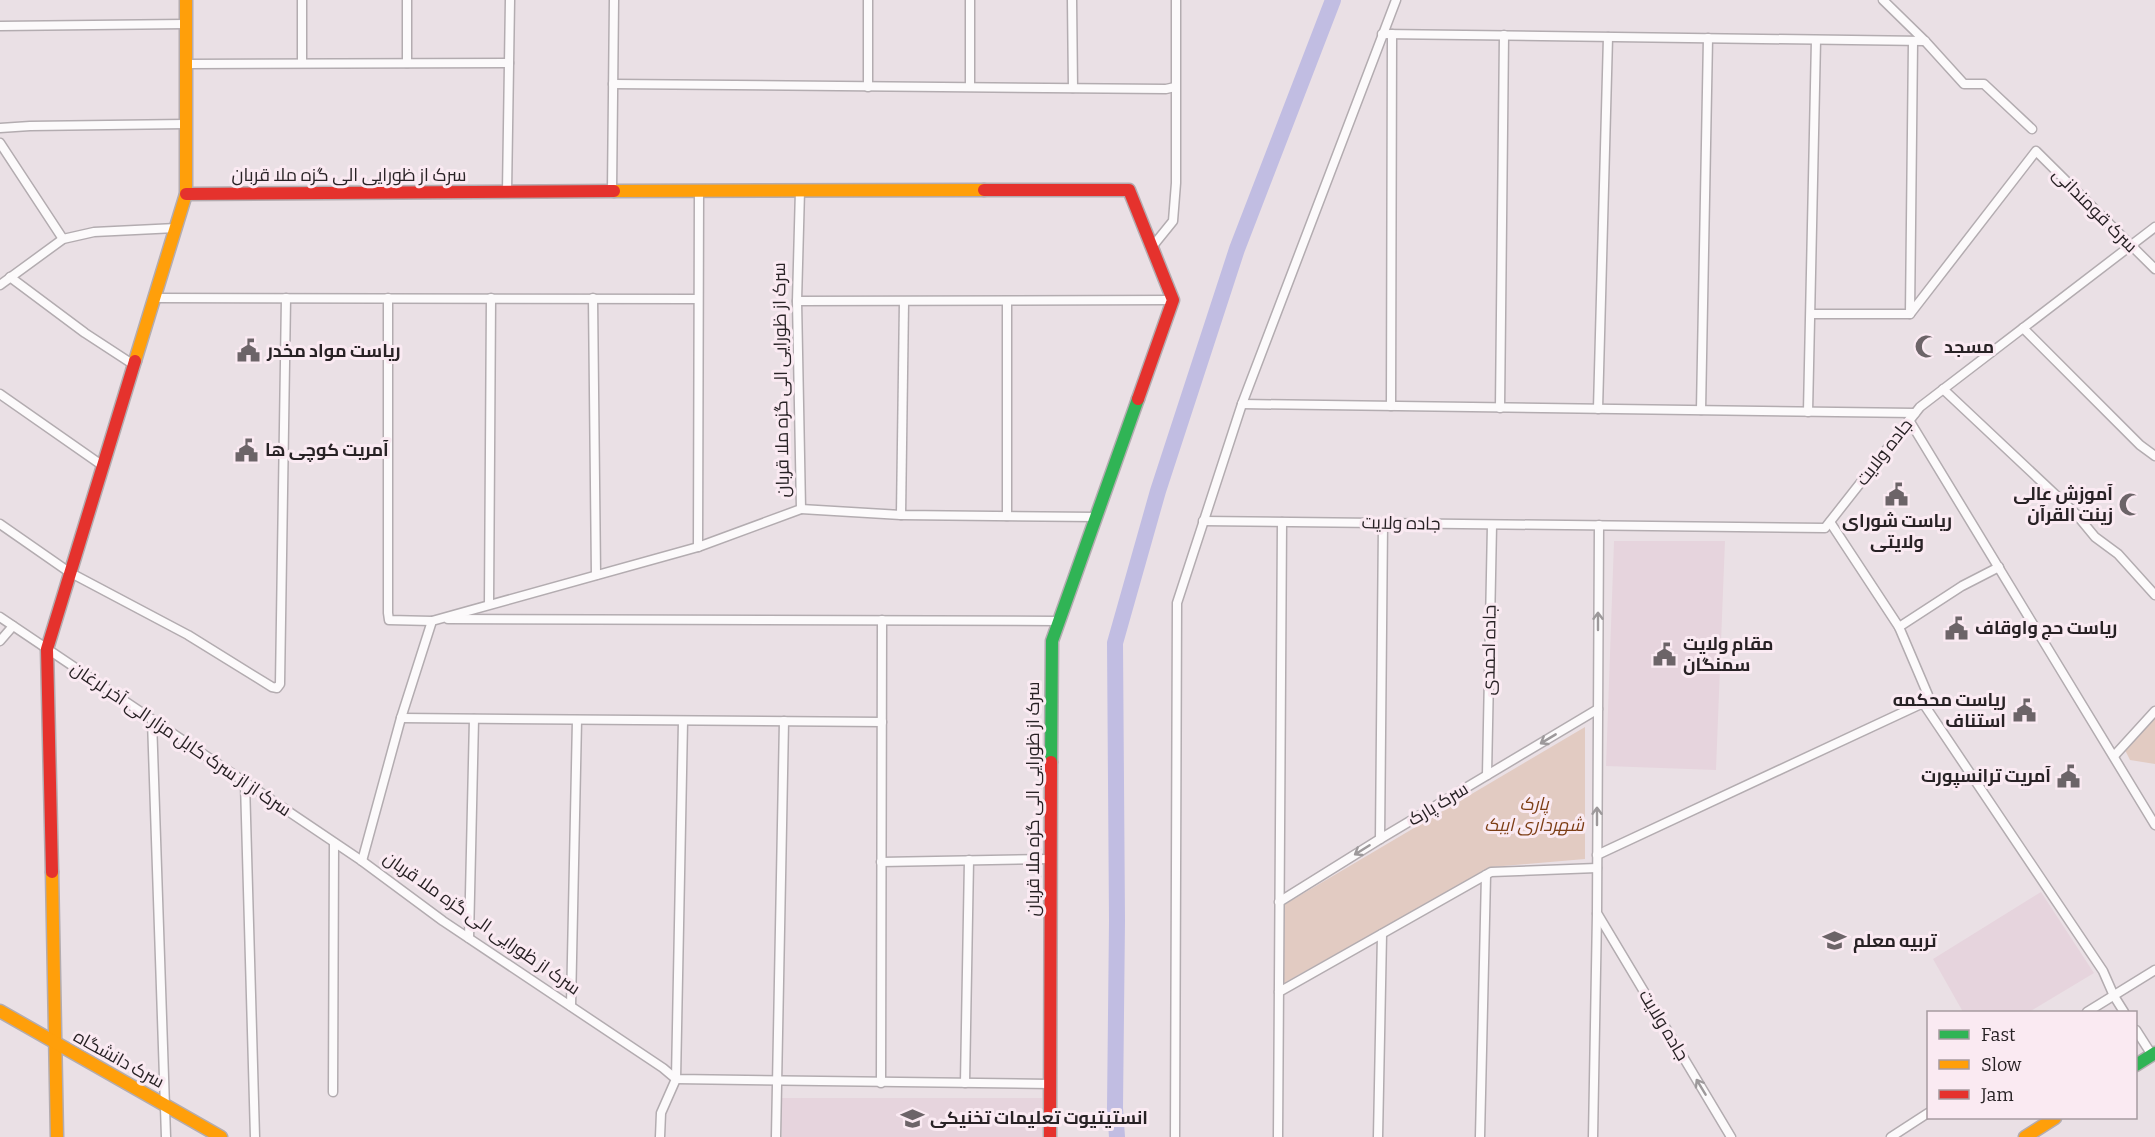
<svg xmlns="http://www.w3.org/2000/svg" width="2155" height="1137" font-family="Bitter,Cairo,serif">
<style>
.built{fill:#e6d4dd}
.green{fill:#e2cbc2}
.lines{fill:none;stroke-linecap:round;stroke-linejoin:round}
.river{stroke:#c1bde2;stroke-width:16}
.street-casing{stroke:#b3acb0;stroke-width:11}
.fast-casing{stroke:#b3acb0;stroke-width:15}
.slow-casing{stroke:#b3acb0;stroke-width:15}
.jam-casing{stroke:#b3acb0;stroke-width:15}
.street{stroke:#fcfafb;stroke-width:8}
.fast{stroke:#30b455;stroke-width:12}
.slow{stroke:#ff9f0a;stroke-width:12}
.jam{stroke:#e5322d;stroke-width:12}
.oneway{stroke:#9d999b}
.labels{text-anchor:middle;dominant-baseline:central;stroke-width:6;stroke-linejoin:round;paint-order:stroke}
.street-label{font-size:18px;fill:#282225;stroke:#faeaf2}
.poi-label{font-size:18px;font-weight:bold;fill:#282225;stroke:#faeaf2;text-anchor:start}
.park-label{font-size:18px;font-style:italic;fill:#7d3e15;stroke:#faeaf2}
</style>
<rect width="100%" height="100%" fill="#eae0e5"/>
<g class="built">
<path d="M1614 541H1725L1716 770 1606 766Z"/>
<path d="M2041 892 2094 973 2029 1012H1963L1933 959Z"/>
<path d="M781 1098H1042V1137H782Z"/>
</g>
<g class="green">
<path d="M2155 713V764L2130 760 2124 748Z"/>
<path d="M1585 727V859L1492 867 1284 983 1282 906Z"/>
</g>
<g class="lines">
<path class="river" d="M1117 1137 1115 1108 1117 921 1115 643 1158 491 1237 249 1333 0"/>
<defs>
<g id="street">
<path d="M407 0V63"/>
<path d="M868 0V87"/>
<path d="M970 0V86"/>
<path d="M1072 0 1073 88"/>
<path d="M1883 0 1925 41 1964 84H1984L2032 129"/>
<path d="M0 26 186 24"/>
<path d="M1382 34 1925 41"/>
<path d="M302 63V0"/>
<path d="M186 64 509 63"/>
<path d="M613 84 1166 89 1175 87"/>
<path d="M0 128 30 126 186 124"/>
<path d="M0 143 63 239"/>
<path d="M612 191 614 0"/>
<path d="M507 192 510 0"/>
<path d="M1152 247 1173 221 1176 183V0"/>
<path d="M10 277 85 333 134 365"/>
<path d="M0 285 63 239 94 232 176 228"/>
<path d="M155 298 698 299"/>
<path d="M388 298V613L389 620 432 621"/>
<path d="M593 298 596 575"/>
<path d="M797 301 1173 300"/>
<path d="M1007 301V516"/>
<path d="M1811 314H1910L2036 151 2155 269"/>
<path d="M1910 314 1913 42"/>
<path d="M2023 328 2140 445 2155 456"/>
<path d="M1943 389 2076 514 2095 537 2118 554 2155 595"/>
<path d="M0 394 103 466"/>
<path d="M1242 404 1915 413"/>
<path d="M1391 406 1392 34"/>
<path d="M1500 408 1504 35"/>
<path d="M1598 409 1608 37"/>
<path d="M1701 410 1708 38"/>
<path d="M1808 412 1816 40"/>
<path d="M1909 420 2155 825"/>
<path d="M801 509 901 515 1096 517"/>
<path d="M901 515 904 302"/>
<path d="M1203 521 1825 528 1920 407 2155 227"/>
<path d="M1830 522 1899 627 1928 695 1923 703"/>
<path d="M0 524 69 572 188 635 272 687 277 688 280 684 286 298"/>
<path d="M1599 525 1597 913 1731 1137"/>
<path d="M698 547 699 190"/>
<path d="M489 604 491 298"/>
<path d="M0 617 362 861 443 921 663 1068 676 1079 1050 1084"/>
<path d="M448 619 1059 621"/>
<path d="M1899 627 1962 586 1999 567"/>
<path d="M0 641 13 626"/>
<path d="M401 718 882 722"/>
<path d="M152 720 166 1137"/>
<path d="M2114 756 2155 711"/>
<path d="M1487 775 1492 525"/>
<path d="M245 783 255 1137"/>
<path d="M1380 839 1383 523"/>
<path d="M1597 855 1923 703 2103 971 2114 996 2124 1012"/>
<path d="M362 861 401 718 432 621 698 547 801 509 797 301 800 190"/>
<path d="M881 862 1050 859"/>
<path d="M1279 902 1380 839 1598 709"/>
<path d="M469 938 474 719"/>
<path d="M1279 992 1491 872 1597 868"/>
<path d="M571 1006 577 720"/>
<path d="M2087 1012 2155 970"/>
<path d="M2136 1030 2152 1055"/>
<path d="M881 1083 882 620"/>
<path d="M965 1083 969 860"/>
<path d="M333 1092 334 843"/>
<path d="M660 1137 661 1113 676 1079 683 721"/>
<path d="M776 1137 784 721"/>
<path d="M1175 1137 1177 603 1242 404 1396 0"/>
<path d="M1278 1137 1282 522"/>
<path d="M1378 1137 1382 934"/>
<path d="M1480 1137 1486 875"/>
<path d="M1593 1137 1597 914"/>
<path d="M1891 1137 1928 1113"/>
</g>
<g id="fast">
<path d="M1051 762 1052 641 1138 399"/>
<path d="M2136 1065 2155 1053"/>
</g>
<g id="slow">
<path d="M614 191 984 190"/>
<path d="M135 361 186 194V0"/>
<path d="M52 872 57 1137"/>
<path d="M0 1011 221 1137"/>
<path d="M2025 1137 2055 1118"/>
</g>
<g id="jam">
<path d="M984 190H1129L1173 300 1138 399"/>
<path d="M186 194 614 191"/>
<path d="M52 872 47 649 135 361"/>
<path d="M1050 1137 1051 762"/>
</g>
</defs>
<use href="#street" class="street-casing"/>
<use href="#fast" class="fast-casing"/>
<use href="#slow" class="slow-casing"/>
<use href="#jam" class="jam-casing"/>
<use href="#street" class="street"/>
<use href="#fast" class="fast"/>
<use href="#slow" class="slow"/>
<use href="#jam" class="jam"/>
</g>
<defs><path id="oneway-shaft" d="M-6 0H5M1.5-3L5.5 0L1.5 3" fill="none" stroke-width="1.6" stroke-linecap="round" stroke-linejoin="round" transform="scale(1.5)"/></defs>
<g class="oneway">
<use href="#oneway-shaft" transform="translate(1598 621) rotate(-90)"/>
<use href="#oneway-shaft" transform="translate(1548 739) rotate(149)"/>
<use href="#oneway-shaft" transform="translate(1597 816) rotate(-90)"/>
<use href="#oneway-shaft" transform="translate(1362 850) rotate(148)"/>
<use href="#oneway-shaft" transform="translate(1701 1087) rotate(-121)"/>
</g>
<defs>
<symbol id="mosque-bare" viewBox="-9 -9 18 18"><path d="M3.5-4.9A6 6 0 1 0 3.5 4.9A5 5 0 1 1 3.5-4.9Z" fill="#6c6468" stroke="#faeaf2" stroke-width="2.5" paint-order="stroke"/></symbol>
<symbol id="civic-bare" viewBox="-9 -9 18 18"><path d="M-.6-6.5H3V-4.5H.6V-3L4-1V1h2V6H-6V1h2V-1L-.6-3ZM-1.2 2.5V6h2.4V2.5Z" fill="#6c6468" stroke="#faeaf2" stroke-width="2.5" paint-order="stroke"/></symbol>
<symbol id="university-bare" viewBox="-9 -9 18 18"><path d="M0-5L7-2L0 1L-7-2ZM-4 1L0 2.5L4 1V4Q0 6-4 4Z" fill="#6c6468" stroke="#faeaf2" stroke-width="2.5" paint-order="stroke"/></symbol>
</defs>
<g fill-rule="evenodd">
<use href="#mosque-bare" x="1910" y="330" width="33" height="33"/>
<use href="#civic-bare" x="232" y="334" width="33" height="33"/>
<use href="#civic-bare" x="230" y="434" width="33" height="33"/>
<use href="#civic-bare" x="1880" y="478" width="33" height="33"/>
<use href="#mosque-bare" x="2114" y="488" width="33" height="33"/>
<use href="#civic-bare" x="1940" y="612" width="33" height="33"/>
<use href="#civic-bare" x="1648" y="638" width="33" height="33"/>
<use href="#civic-bare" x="2008" y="694" width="33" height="33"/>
<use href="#civic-bare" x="2052" y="760" width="33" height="33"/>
<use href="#university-bare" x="1818" y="924" width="33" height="33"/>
<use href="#university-bare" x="896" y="1102" width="33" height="33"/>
</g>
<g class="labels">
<g class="street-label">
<text x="349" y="175">سرک از ظورایی الی گزه ملا قربان</text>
<text transform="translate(2095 210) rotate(45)">سرک قومندانی</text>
<text transform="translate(781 380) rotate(-91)">سرک از ظورایی الی گزه ملا قربان</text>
<text transform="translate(1884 452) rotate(-52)">جاده ولایت</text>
<text transform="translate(1401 523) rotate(1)">جاده ولایت</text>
<text transform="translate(1489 650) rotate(-89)">جاده احمدی</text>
<text transform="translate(181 739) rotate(34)">سرک از از سرک کابل مزار الی آخر لرغان</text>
<text transform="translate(1033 799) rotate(-90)">سرک از ظورایی الی گزه ملا قربان</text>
<text transform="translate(1438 804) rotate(-31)">سرک پارک</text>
<text transform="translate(482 923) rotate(35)">سرک از ظورایی الی گزه ملا قربان</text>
<text transform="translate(1664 1025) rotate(59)">جاده ولایت</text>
<text transform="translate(119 1059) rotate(29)">سرک دانشگاه</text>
</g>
<g class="poi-label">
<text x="1944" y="347">مسجد</text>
<text x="267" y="351">ریاست مواد مخدر</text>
<text x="265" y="450">آمریت کوچی ها</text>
<text x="2113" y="494" text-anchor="end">آموزش عالی<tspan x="2113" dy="21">زینت القرآن</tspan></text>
<text x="1897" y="521" text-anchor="middle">ریاست شورای<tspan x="1897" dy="21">ولایتی</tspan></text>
<text x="1975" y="628">ریاست حج واوقاف</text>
<text x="1683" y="644">مقام ولایت<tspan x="1683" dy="21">سمنگان</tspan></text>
<text x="2006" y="700" text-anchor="end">ریاست محکمه<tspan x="2006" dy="21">استناف</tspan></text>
<text x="2051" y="776" text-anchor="end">آمریت ترانسپورت</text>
<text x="1853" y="941">تربیه معلم</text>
<text x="930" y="1118">انستیتیوت تعلیمات تخنیکی</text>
</g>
<g class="park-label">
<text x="1534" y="804">پارک<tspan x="1534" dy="21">شهرداری ایبک</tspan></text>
</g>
</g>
<rect x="1927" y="1011" width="210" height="108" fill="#faeaf2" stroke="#a69aa0" stroke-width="1.5"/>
<rect x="1939" y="1030" width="30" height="9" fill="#30b455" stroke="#a69aa0" stroke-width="1.5"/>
<text x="1981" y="1041" font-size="18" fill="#282225">Fast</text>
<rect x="1939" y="1060" width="30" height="9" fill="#ff9f0a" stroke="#a69aa0" stroke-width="1.5"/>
<text x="1981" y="1071" font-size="18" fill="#282225">Slow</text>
<rect x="1939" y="1090" width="30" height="9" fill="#e5322d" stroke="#a69aa0" stroke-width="1.5"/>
<text x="1981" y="1101" font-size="18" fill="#282225">Jam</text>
</svg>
